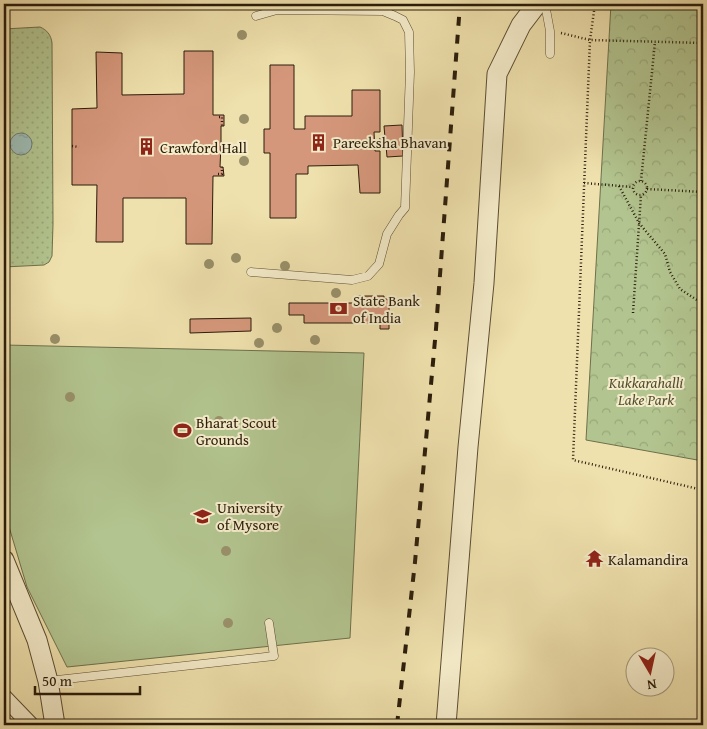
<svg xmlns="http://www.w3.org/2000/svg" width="707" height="729" font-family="'Gentium Book Plus',serif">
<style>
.park{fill:url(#park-crowns);stroke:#6e704c}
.garden{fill:url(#garden-dots);stroke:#6e704c}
.pitch{fill:#b2c48f;stroke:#6e704c}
.water{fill:url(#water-ripples);stroke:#6f7b6f}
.building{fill:#d5977b;stroke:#2a1c0a}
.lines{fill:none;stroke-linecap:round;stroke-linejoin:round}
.service-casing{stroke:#5b4d33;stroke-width:9}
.minor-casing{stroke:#5b4d33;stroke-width:17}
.tertiary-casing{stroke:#5b4d33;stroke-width:21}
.path{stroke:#2a1c0a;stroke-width:2.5;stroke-dasharray:1 2.5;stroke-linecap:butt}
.service{stroke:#f5ecca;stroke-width:8}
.minor{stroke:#f5ecca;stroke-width:15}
.tertiary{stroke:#f5ecca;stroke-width:19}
.rail{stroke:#2a1c0a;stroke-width:4;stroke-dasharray:9 9;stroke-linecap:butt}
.tree{fill:#999069}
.labels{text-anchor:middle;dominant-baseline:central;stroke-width:4;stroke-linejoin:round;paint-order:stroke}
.poi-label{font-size:15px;fill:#2a1c0a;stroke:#f5ecca;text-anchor:start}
.park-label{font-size:15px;font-style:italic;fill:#534e32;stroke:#f5ecca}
</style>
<defs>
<pattern id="park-crowns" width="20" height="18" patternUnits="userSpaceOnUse" patternTransform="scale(1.25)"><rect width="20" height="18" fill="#b2c48f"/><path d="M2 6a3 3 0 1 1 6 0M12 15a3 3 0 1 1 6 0" fill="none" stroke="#99a87a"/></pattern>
<pattern id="garden-dots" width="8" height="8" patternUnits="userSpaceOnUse" patternTransform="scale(1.25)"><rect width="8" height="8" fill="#b2c48f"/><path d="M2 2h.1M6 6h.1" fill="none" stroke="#99a87a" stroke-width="1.8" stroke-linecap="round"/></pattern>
<pattern id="water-ripples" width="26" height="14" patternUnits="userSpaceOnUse" patternTransform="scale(1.25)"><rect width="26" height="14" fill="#9dbbb3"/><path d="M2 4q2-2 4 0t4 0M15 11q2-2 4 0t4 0" fill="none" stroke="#87a099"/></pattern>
</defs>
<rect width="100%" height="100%" fill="#efe1ad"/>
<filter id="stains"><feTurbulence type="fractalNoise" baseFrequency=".004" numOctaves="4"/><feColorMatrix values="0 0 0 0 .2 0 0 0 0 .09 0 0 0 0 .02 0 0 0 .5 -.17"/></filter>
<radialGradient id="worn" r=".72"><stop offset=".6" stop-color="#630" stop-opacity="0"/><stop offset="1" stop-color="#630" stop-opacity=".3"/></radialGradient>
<path class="park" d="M611 4H703V461L586 440Z"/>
<path class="garden" d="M40 27C47 30 51 35 52 43L53 224 52 256 49 262 44 265 4 267V29Z"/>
<path class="pitch" d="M4 345 364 353 350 638 67 667 27 587 4 510Z"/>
<circle class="water" cx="21" cy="144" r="11"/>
<g class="building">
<path d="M184 51H213V115H224V126H221V144L220 167H223L224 176H213L212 244H186V198H123V242H96L97 185H72V109L97 108 96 52 122 53V95L184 94Z"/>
<path d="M270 65H294V129H305V116H352V90H380V132H374L375 151H380V193H360L358 165 308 166V174H296V218H270V153H264V129H270Z"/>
<path d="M402 125 403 156 387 157 386 146 380 145 379 139 385 138 384 126Z"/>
<path d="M356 296H384V299H389V329H380V323H304V315H289V303H356Z"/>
<path d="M251 318V331L190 333V319Z"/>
</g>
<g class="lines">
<defs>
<g id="service">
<path d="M545 4 550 31V54"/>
<path d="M251 272 352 280 368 276 379 264 387 234 399 215 405 208 410 72 409 32 403 20 395 16 383 11 277 10 256 16"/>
<path d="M48 681 274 656 269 623"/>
</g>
<path id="minor" d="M4 697 31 725"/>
<g id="tertiary">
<path d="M4 560 37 640 48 681 55 725"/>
<path d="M446 725 468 447 484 283 497 74 521 25 537 4"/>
</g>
</defs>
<use href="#service" class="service-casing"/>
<use href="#minor" class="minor-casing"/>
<use href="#tertiary" class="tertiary-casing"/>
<g class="path">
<path d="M595 4 590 40 573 460 703 490"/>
<path d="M561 33 590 40 703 43"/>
<path d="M219 117H222V126"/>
<path d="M72 146 79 147"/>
<path d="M218 174H222V167"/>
<path d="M641 181 655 42"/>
<circle cx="640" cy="188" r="7"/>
<path d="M584 183 633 187"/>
<path d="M619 186 639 223 665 254 670 272 680 289 703 304"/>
<path d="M647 189 703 192"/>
<path d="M633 313 641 195"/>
</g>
<use href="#service" class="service"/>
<use href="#minor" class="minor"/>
<use href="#tertiary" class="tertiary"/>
<path class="rail" d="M397 725 415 562 436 329 460 4"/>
</g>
<g class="tree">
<circle cx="242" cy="35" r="5"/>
<circle cx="244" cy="119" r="5"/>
<circle cx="244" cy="161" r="5"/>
<circle cx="236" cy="258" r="5"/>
<circle cx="209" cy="264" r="5"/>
<circle cx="285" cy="266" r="5"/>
<circle cx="336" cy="293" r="5"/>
<circle cx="277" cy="328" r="5"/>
<circle cx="55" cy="339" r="5"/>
<circle cx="315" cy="340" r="5"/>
<circle cx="259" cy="343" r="5"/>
<circle cx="70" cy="397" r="5"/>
<circle cx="219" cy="421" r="5"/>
<circle cx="226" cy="551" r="5"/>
<circle cx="228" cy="623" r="5"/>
</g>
<defs>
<symbol id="building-bare" viewBox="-9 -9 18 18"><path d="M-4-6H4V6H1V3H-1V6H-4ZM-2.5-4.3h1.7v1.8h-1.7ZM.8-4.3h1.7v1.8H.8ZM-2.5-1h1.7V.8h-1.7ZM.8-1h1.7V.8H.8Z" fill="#8f2418" stroke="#f5ecca" stroke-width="2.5" paint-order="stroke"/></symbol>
<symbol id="bank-bare" viewBox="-9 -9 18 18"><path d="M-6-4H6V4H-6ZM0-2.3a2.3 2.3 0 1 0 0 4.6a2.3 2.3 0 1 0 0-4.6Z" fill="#8f2418" stroke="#f5ecca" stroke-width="2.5" paint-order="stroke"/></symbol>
<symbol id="stadium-bare" viewBox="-9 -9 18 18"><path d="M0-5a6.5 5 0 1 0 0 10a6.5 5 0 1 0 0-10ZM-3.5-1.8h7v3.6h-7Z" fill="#8f2418" stroke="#f5ecca" stroke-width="2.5" paint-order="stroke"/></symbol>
<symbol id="university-bare" viewBox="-9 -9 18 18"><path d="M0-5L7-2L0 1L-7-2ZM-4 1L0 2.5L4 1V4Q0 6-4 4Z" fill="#8f2418" stroke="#f5ecca" stroke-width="2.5" paint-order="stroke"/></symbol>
<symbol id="temple-bare" viewBox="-9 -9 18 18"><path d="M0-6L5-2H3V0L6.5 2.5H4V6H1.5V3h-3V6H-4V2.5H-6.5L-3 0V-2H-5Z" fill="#8f2418" stroke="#f5ecca" stroke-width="2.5" paint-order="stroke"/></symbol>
</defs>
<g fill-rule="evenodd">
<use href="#building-bare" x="306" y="130" width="25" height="25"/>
<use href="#building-bare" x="134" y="134" width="25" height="25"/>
<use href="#bank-bare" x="326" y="296" width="25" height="25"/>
<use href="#stadium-bare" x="170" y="418" width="25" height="25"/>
<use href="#university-bare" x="190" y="504" width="25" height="25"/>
<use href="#temple-bare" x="582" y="546" width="25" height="25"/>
</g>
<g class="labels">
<g class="poi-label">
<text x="333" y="142">Pareeksha Bhavan</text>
<text x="160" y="147">Crawford Hall</text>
<text x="353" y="300">State Bank<tspan x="353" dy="17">of India</tspan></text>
<text x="196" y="422">Bharat Scout<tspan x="196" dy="17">Grounds</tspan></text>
<text x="217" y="507">University<tspan x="217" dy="17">of Mysore</tspan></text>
<text x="608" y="559">Kalamandira</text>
</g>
<g class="park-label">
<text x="646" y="382">Kukkarahalli<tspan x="646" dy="17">Lake Park</tspan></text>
</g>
</g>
<rect width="707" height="729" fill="none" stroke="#efe1ad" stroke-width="20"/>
<rect x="5" y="5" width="697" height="719" fill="none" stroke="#2a1c0a" stroke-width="2.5"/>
<rect x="10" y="10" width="687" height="709" fill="none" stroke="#2a1c0a"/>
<g transform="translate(650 672) rotate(171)"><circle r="24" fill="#f5ecca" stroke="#a4997d"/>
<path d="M0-4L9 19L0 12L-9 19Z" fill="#8f2418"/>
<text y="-8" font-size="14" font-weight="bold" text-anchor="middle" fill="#2a1c0a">N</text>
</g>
<path d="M35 686v8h105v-8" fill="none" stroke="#2a1c0a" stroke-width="2.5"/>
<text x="42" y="686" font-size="15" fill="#2a1c0a" stroke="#f5ecca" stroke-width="4" paint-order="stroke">50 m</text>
<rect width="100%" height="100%" filter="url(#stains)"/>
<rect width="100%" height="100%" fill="url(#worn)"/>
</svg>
